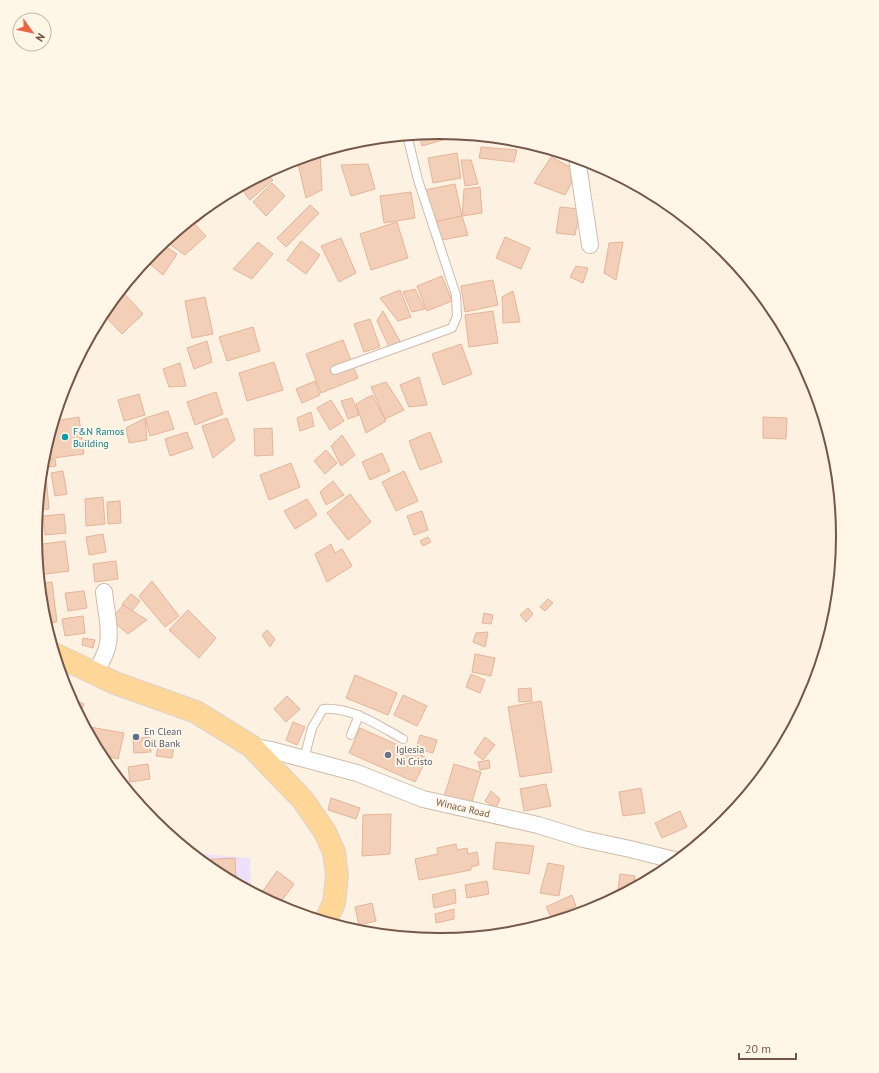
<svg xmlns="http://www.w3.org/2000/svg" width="879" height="1073" font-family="'PT Sans',sans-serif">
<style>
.education{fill:#efdff9}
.building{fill:#f3cfb8;stroke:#e6b498}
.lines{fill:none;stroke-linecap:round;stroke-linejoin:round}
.lane-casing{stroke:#d0bbab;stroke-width:10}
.street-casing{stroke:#d0bbab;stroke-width:18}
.primary-casing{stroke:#dbd3cf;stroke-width:24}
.lane{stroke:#fff;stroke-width:8}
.street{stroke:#fff;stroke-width:16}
.primary{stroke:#fdd698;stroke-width:22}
.culture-dot{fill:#0f9aa8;stroke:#fff6e8;stroke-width:1.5}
.service-dot{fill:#5c6f8a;stroke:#fff6e8;stroke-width:1.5}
.worship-dot{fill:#6b7280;stroke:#fff6e8;stroke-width:1.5}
.labels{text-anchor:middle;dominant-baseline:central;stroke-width:4;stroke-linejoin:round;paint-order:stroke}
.culture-label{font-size:10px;fill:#0d838f;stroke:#fff6e8;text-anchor:start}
.service-label{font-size:10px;fill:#4e5e75;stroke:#fff6e8;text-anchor:start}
.worship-label{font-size:10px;fill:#5b616d;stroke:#fff6e8;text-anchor:start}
.street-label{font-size:10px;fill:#755748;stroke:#fff6e8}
.rim{fill:none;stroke:#755748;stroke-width:2}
</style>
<rect width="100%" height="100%" fill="#fdf2e2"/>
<path class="education" d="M191 853 250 858 251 892 215 873Z"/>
<g class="building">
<path d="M440 132 460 135 422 146 419 134Z"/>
<path d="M481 147 517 150 514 162 479 158Z"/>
<path d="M320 152 322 190 306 198 297 159Z"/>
<path d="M457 153 461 178 433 183 428 158Z"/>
<path d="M551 157 578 171 565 195 534 183Z"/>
<path d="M461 160H471L478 184 465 186Z"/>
<path d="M284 163 275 172 273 169Z"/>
<path d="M368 164 375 189 351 196 341 165Z"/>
<path d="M266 173 273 180 250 200 240 187Z"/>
<path d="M272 183 285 196 266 216 253 202Z"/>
<path d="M455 184 462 216 434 222 425 190Z"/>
<path d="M480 187 482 213 462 216 464 189Z"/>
<path d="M411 192 415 218 384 223 380 196Z"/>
<path d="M215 200 219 203 197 223 193 218Z"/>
<path d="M310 205 319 213 286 247 277 238Z"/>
<path d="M560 207 580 209 575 235 556 233Z"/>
<path d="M462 216 468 235 442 240 434 222Z"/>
<path d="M191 220 206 236 185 255 165 241Z"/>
<path d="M397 222 408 258 371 270 360 234Z"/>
<path d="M505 237 530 248 521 269 496 258Z"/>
<path d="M341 238 356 273 339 282 321 246Z"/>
<path d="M301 241 320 255 306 274 287 260Z"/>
<path d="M258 242 273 254 252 279 233 269Z"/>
<path d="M623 242 616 280 604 273 609 243Z"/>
<path d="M162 244 177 254 163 275 145 260Z"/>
<path d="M576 266 588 268 583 283 570 277Z"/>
<path d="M442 276 452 301 427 311 417 286Z"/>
<path d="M493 280 498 305 465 312 461 286Z"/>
<path d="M415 289 425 309 412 312 403 292Z"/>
<path d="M121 290 143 314 122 334 102 313Z"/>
<path d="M400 290 411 317 398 321 380 298Z"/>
<path d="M513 291 520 322 503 323 502 297Z"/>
<path d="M205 297 213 334 192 338 185 301Z"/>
<path d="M383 311 401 343 389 347 377 321Z"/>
<path d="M493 311 498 343 469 347 465 315Z"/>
<path d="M370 319 380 347 364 352 354 324Z"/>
<path d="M253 327 260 351 227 361 219 337Z"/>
<path d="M343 340 358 378 321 393 306 354Z"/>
<path d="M207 341 212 362 194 369 187 348Z"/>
<path d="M461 344 472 374 443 385 432 354Z"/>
<path d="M274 362 283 390 247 401 239 373Z"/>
<path d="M180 363 186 386 169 387 163 369Z"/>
<path d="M419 377 427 405 409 407 400 385Z"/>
<path d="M315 381 320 395 302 403 296 389Z"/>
<path d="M386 382 404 410 385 419 371 387Z"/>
<path d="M216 392 223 414 195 425 187 402Z"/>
<path d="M139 394 145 415 124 421 118 400Z"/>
<path d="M372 395 386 421 366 433 356 404Z"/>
<path d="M352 398 359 415 348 419 341 401Z"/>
<path d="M331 400 344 421 330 430 317 408Z"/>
<path d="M168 411 174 429 150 436 145 418Z"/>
<path d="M311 412 314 426 300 431 297 418Z"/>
<path d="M79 417 84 454 45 459 44 454 54 421Z"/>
<path d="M763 417 787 418 786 439 763 438Z"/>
<path d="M145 418 147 440 129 443 126 428Z"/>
<path d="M227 418 235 440 213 458 202 426Z"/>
<path d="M272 428 273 455 255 456 254 429Z"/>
<path d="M187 432 193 448 170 456 165 439Z"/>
<path d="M430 432 442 462 420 470 409 441Z"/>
<path d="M342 435 355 455 341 466 331 446Z"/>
<path d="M326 450 337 463 325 474 314 461Z"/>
<path d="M382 453 390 471 370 480 362 462Z"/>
<path d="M55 459 56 466 42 468V461Z"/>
<path d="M291 463 300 487 269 500 260 475Z"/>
<path d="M63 471 67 494 55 496 51 473Z"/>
<path d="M404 471 418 501 396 511 382 482Z"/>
<path d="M46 476 49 509 38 510 41 477Z"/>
<path d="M333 481 344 495 326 505 320 492Z"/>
<path d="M350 494 371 522 348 540 327 513Z"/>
<path d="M103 497 105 524 86 526 85 499Z"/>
<path d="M307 499 317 515 295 529 284 511Z"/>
<path d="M120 501 121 523 108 524 107 502Z"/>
<path d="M422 511 428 530 414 535 407 516Z"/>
<path d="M64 514 66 533 45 535 43 516Z"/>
<path d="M103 534 106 552 89 555 86 537Z"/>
<path d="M428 537 431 542 423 546 420 541Z"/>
<path d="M65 541 69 571 39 575 36 545Z"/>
<path d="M331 544 335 553 342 549 352 566 327 582 315 554Z"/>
<path d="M116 561 118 579 95 582 93 564Z"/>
<path d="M152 581 179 616 165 627 139 596Z"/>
<path d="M52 582 57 622 45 623 40 584Z"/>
<path d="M84 591 87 608 68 611 65 593Z"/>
<path d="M131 594 140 601 131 612 122 604Z"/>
<path d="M548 599 553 603 545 611 540 607Z"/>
<path d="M123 605 147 620 128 634 111 620Z"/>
<path d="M528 608 533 614 526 622 520 615Z"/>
<path d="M188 610 216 638 199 658 169 630Z"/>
<path d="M484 613 493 615 491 624 482 623Z"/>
<path d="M83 616 85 633 65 636 62 619Z"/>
<path d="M267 630 275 639 270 647 262 635Z"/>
<path d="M488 632 485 647 473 642 476 633Z"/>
<path d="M83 638 95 640 93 648 82 645Z"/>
<path d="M475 654 495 658 491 676 472 672Z"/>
<path d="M471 674 485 680 480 693 466 687Z"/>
<path d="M355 675 397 693 388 715 346 698Z"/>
<path d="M531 688 532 701 519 702 518 689Z"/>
<path d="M403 695 427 706 417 726 394 715Z"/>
<path d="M287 696 300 709 286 722 274 709Z"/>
<path d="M69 698 84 704 79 715Z"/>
<path d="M541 701 552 772 520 777 508 707Z"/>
<path d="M293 722 305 727 297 745 286 740Z"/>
<path d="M90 727 124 733 118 759 99 754 89 735Z"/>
<path d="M360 728 427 758 415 782 349 753Z"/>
<path d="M420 735 437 740 433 753 416 749Z"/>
<path d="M150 737 151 752 134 753 133 739Z"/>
<path d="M485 737 495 745 483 760 474 753Z"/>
<path d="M159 742 174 745 172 758 156 756Z"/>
<path d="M489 760 490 768 480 770 478 762Z"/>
<path d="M148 764 150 779 130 782 128 767Z"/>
<path d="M454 764 481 772 471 805 444 797Z"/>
<path d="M546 784 551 806 524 811 520 789Z"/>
<path d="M641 788 645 813 623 816 619 792Z"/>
<path d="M491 791 500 799 496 808 485 801Z"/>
<path d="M331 798 360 808 356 819 328 810Z"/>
<path d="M680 811 687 827 662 838 655 823Z"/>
<path d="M391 814 390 854 362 856 363 815Z"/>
<path d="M496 842 534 846 529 874 493 869Z"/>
<path d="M456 844 457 850 467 848 468 854 477 852 479 865 471 867V870L419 880 415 859 438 854 437 848Z"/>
<path d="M235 858 236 884 215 873 200 860Z"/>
<path d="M548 863 564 866 559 896 540 893Z"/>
<path d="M277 871 294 884 280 903 263 891Z"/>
<path d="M620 874 635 876 633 889 630 891 618 889Z"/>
<path d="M487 881 489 894 467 898 465 885Z"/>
<path d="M455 889 456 903 434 908 432 895Z"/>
<path d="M572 895 576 906 551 917 546 907Z"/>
<path d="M372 903 376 921 359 925 355 907Z"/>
<path d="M454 909V919L436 923 435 914Z"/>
</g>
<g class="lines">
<defs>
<g id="lane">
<path d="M335 370 452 328 457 316 456 295 418 180 407 135"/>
<path d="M351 735 359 715"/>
<path d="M304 759 312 728 323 709C352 707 378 725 403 739"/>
</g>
<g id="street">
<path d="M577 158 590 245"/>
<path d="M95 672C116 642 108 627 104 592"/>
<path d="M251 746 271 750 357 773 423 799 538 825 583 839 630 849 678 861"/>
</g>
<path id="primary" d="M54 654 115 683 196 712 251 746 303 800 325 832 334 852 337 875 334 903 325 922"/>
</defs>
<use href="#lane" class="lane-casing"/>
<use href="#street" class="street-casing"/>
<use href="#primary" class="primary-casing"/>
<use href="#lane" class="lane"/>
<use href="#street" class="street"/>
<use href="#primary" class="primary"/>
</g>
<circle class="culture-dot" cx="65" cy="437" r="4"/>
<circle class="service-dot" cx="136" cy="737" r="4"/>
<circle class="worship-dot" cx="388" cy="755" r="4"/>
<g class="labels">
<g class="culture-label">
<text x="73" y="431">F&amp;N Ramos<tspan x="73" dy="12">Building</tspan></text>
</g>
<g class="service-label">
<text x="144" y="731">En Clean<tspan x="144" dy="12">Oil Bank</tspan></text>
</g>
<g class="worship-label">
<text x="396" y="749">Iglesia<tspan x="396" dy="12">Ni Cristo</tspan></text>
</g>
<g class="street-label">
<text transform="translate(463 808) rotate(13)">Winaca Road</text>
</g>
</g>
<path d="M0 0H879V1073H0ZM42 536a397 397 0 1 1 794 0a397 397 0 1 1-794 0Z" fill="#fff6e8" fill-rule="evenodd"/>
<path class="rim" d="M42 536a397 397 0 1 1 794 0a397 397 0 1 1-794 0Z"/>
<g transform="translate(32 32) rotate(123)"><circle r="19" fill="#fff6e8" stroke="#c8b6a8"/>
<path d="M0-3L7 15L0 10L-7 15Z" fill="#ea6543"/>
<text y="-6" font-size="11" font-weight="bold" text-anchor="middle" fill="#755748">N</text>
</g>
<path d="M739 1053v6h57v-6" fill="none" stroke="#755748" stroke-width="2"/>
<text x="745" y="1053" font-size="12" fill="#755748" stroke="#fff6e8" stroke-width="3" paint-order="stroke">20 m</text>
</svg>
